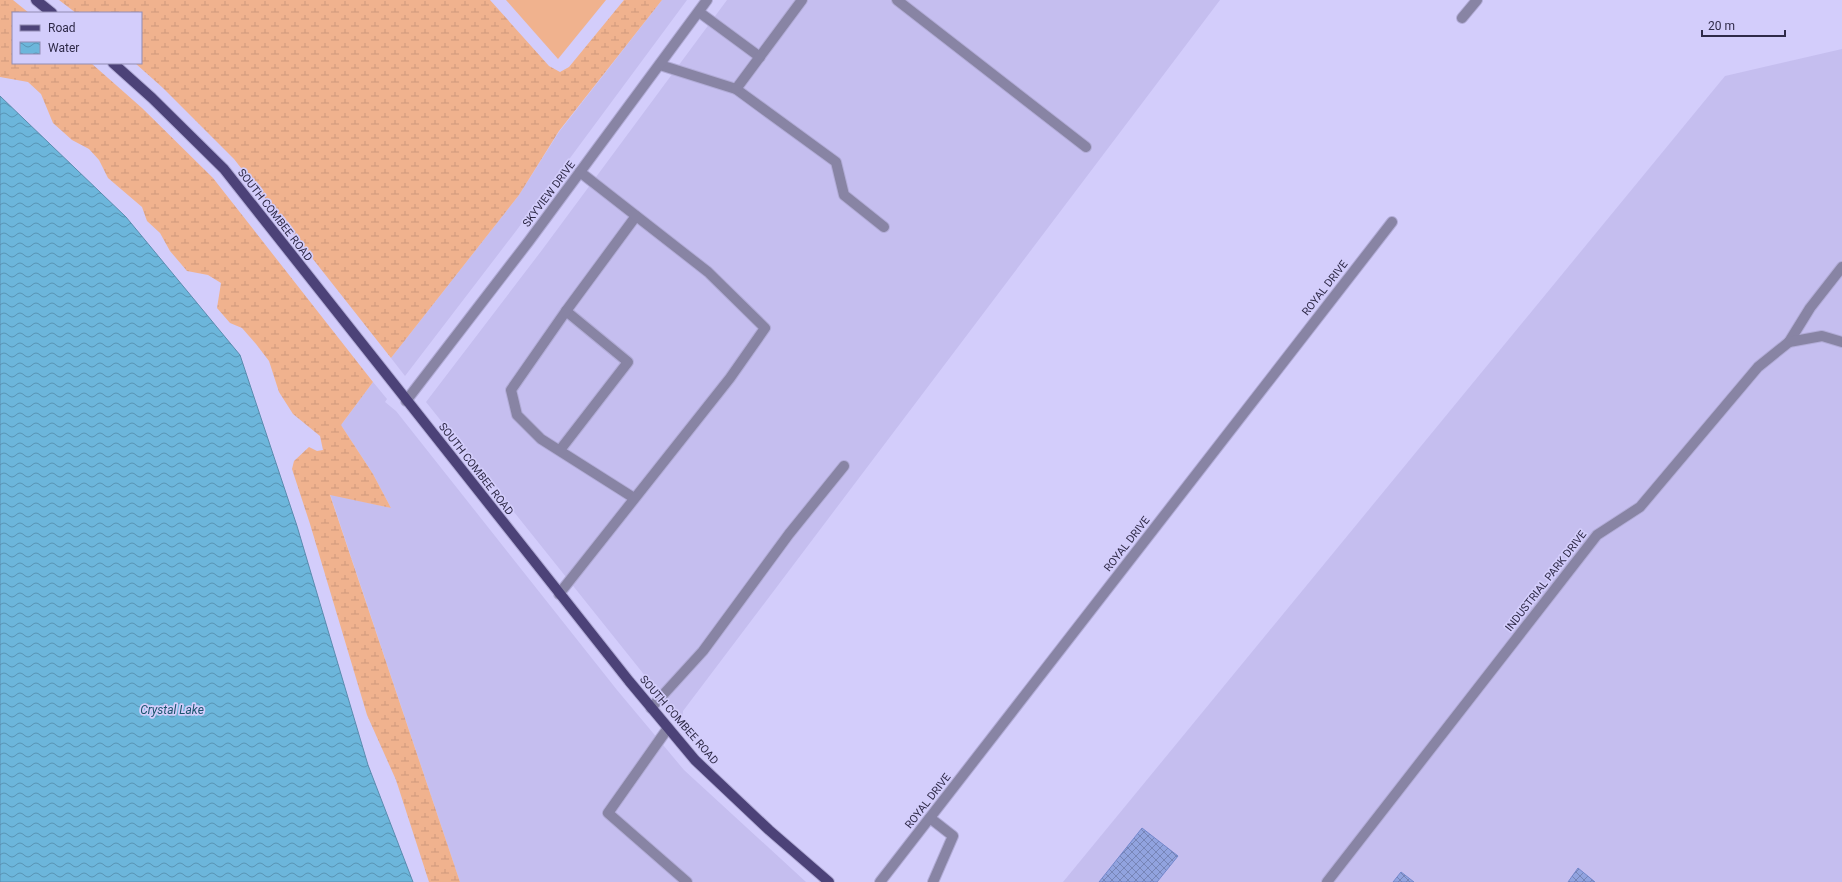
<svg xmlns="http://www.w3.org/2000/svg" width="1842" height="882" font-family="Roboto,sans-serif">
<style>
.built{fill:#c5beef}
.grass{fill:#f0b28e}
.wetland{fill:url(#wetland-marsh)}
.water{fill:url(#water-waves);stroke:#5a8caf}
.building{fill:url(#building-cross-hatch);stroke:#7387cb}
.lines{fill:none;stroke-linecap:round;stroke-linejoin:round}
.minor-casing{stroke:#b2acd7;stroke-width:12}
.major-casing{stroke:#b2acd7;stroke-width:12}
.minor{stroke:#8884a4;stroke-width:10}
.major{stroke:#4c4278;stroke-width:10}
.labels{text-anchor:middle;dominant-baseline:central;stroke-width:3.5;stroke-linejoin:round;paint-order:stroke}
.street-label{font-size:11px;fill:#2f2a48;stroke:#d3cdfb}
.water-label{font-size:12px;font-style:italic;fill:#19546d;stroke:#d3cdfb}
</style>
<defs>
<pattern id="wetland-marsh" width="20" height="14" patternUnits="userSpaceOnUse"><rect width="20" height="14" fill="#f0b28e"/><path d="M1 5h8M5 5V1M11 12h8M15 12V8" fill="none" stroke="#ce997c"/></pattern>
<pattern id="water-waves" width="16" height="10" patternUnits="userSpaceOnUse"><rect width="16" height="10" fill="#6cb6db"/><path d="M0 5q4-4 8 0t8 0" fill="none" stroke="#5994b4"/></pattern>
<pattern id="building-cross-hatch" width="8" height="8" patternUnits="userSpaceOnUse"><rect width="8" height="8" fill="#91a3df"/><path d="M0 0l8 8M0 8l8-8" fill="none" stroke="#7785b7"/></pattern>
</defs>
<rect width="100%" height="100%" fill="#d3cdfb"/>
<g class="built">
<path d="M662 0H687L516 231 405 376 391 358 519 195 559 132Z"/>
<path d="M727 0H1220L683 711 682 722 426 402 542 250Z"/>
<path d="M1842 49V882H1063L1725 76Z"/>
<path d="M373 382 387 399 385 402 396 411 617 690 684 770 806 882H460L330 494 391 508 373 474 341 425Z"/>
</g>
<path class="grass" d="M506 0H606L558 59Z"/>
<g class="wetland">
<path d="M0 0H13L29 13H13V63H91L142 108 213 178 373 382 341 425 373 474 391 508 330 495 460 882H429L396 780 367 715 310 524 292 469 294 461 309 447 317 451 323 450 320 436 293 414 279 392 269 361 256 344 242 328 230 323 217 308 221 283 208 275 187 271 170 251 160 233 147 221 142 207 108 178 99 160 89 149 72 140 53 123 41 94 28 82 0 77Z"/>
<path d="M59 0H490L549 66 560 72 569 67 624 0H662L559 131 519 195 391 358 234 159 163 88 135 63H141V13H76Z"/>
</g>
<path class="water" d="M0 96 126 217 240 355 297 526 368 765 413 882H0Z"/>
<g class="building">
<path d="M1142 828 1178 856 1157 882H1099Z"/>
<path d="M1578 868 1595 882H1568Z"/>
<path d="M1401 872 1414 882H1393Z"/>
</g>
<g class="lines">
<defs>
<g id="minor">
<path d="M897 0 1086 147"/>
<path d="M699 12 760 57"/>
<path d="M1462 18 1477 0"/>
<path d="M660 65 736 89 836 162 844 195 884 227"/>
<path d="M736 89 802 0"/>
<path d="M1789 342 1810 308 1842 267"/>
<path d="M406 401 529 241 707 0"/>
<path d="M560 450 628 362 566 311"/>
<path d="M634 498 541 439 517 415 511 390 566 311 636 216"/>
<path d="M559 594 730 378 765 328 708 272 580 172"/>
<path d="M651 708 703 651 789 534 844 466"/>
<path d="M668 728 608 813 687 882"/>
<path d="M930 818 953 836 933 882"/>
<path d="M880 882 1392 222"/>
<path d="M1327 882 1597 535 1640 507 1758 367 1789 342 1822 336 1842 342"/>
</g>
<g id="major">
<path d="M36 0 52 13"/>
<path d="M113 63 152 98 224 169 629 681 695 760 769 830 829 882"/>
</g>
</defs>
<use href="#minor" class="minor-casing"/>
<use href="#major" class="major-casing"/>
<use href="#minor" class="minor"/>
<use href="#major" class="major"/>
</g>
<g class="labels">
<g class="street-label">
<text transform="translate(549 194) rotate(-53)">SKYVIEW DRIVE</text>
<text transform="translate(275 215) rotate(52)">SOUTH COMBEE ROAD</text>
<text transform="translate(1325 288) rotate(-52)">ROYAL DRIVE</text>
<text transform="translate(476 469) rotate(52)">SOUTH COMBEE ROAD</text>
<text transform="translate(1127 544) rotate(-52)">ROYAL DRIVE</text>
<text transform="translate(1546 581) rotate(-52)">INDUSTRIAL PARK DRIVE</text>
<text transform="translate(679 720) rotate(49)">SOUTH COMBEE ROAD</text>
<text transform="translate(928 801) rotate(-52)">ROYAL DRIVE</text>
</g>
<g class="water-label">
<text x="172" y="710">Crystal Lake</text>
</g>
</g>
<rect x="12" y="12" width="130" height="52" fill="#d3cdfb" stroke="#918cb3"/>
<rect x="20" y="25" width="20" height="6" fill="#4c4278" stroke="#918cb3"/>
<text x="48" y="32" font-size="12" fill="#2f2a48">Road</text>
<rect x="20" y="42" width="20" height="12" fill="url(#water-waves)" stroke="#918cb3"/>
<text x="48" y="52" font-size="12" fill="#2f2a48">Water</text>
<path d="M1702 30v6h83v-6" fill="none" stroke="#2f2a48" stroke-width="2"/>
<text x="1708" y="30" font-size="12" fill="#2f2a48" stroke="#d3cdfb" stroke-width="3" paint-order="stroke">20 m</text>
</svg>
